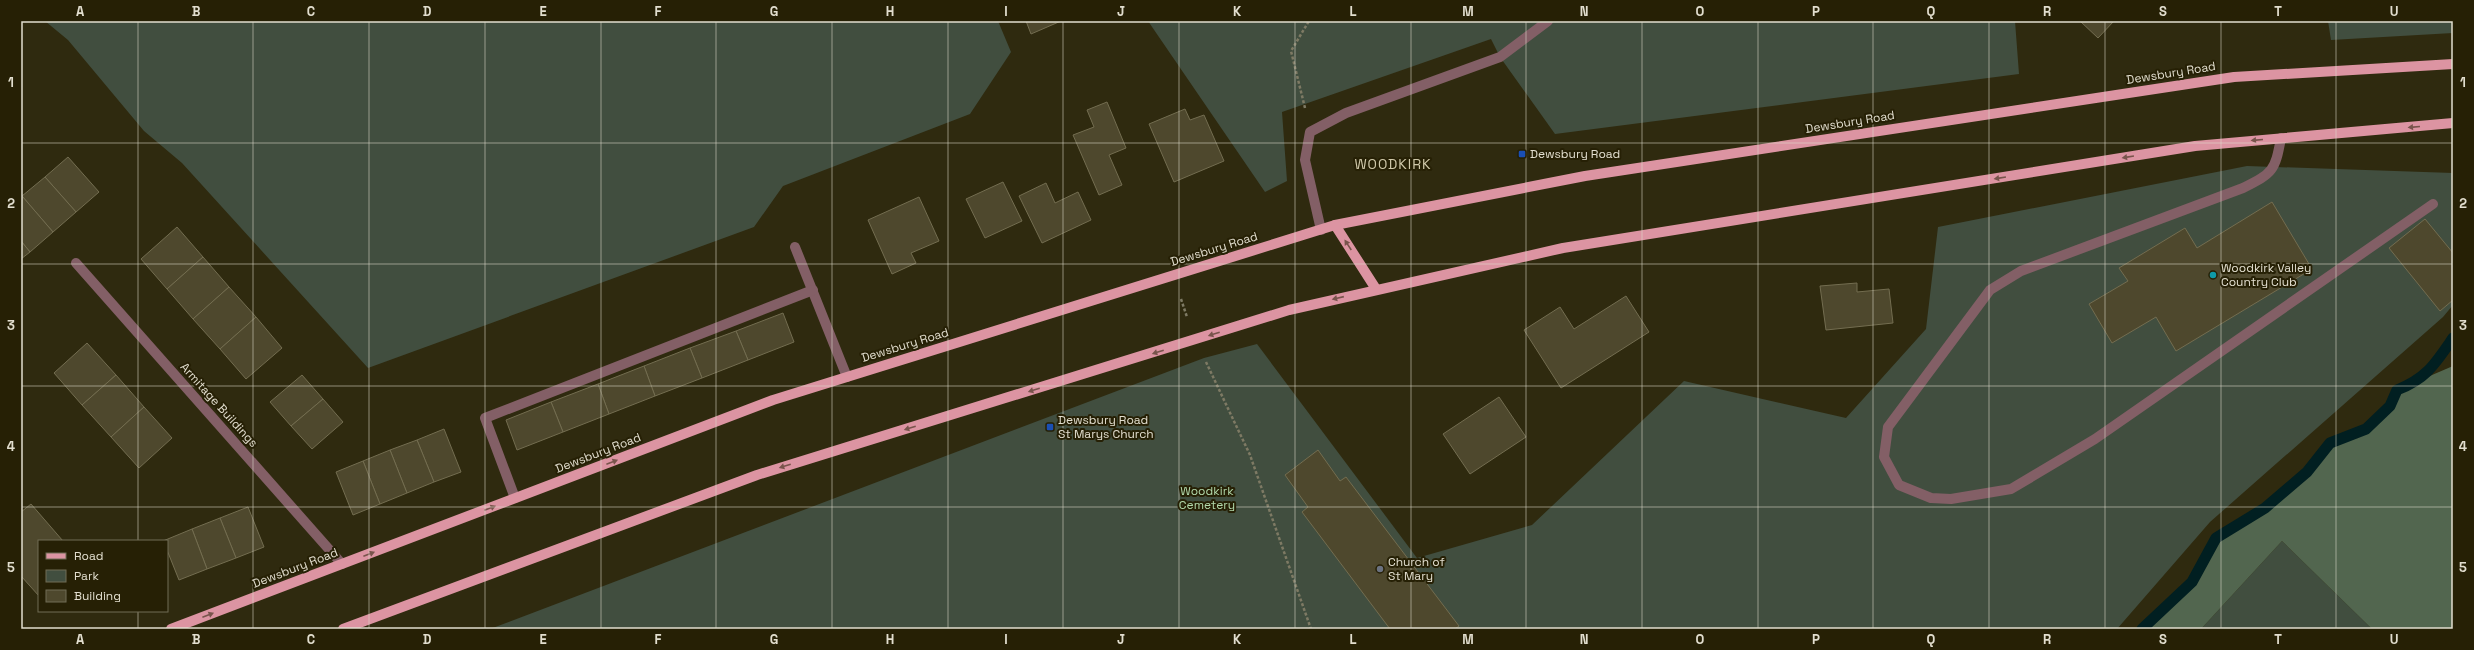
<svg xmlns="http://www.w3.org/2000/svg" width="2474" height="650" font-family="'Space Grotesk',sans-serif">
<style>
.green{fill:#414e3f}
.forest{fill:#52664f}
.lines{fill:none;stroke-linecap:round;stroke-linejoin:round}
.stream{stroke:#011f21;stroke-width:11}
.building{fill:#4e482d;stroke:#736d50}
.path{stroke:#7e7a64;stroke-width:2.5;stroke-dasharray:3 2;stroke-linecap:butt}
.minor{stroke:#835f66;stroke-width:10}
.major{stroke:#dc94a2;stroke-width:10}
.oneway{fill:#78544c}
.grid{fill:none;stroke:#e2decf;stroke-width:1;stroke-opacity:0.55}
.transit-dot{fill:#1a4fb4;stroke:#262005;stroke-width:1.5}
.culture-dot{fill:#0f9aa8;stroke:#262005;stroke-width:1.5}
.worship-dot{fill:#6b7280;stroke:#262005;stroke-width:1.5}
.labels{text-anchor:middle;dominant-baseline:central;stroke-width:4;stroke-linejoin:round;paint-order:stroke}
.street-label{font-size:12px;fill:#e2decf;stroke:#262005}
.poi-label{font-size:12px;fill:#e2decf;stroke:#262005;text-anchor:start}
.park-label{font-size:12px;fill:#b1d8aa;stroke:#262005}
.quarter-label{font-size:14px;letter-spacing:1px;fill:#d0c9aa;stroke:#262005}
.neatline{fill:none;stroke:#e2decf;stroke-width:1.5}
.grid-label{font-size:13px;text-anchor:middle;font-weight:bold;fill:#e2decf}
</style>
<rect width="100%" height="100%" fill="#2f2a0f"/>
<g class="green">
<path d="M45 21H998L1011 52 970 114 783 186 754 227 368 368 182 163 144 131 68 40Z"/>
<path d="M1148 21H2015L2019 74 1555 134 1500 57 1491 39 1282 112 1287 181 1265 192Z"/>
<path d="M2328 21H2453V33L2331 40Z"/>
<path d="M2247 166 2453 173V305L2443 317 2210 522 2117 629H490L1204 358 1257 344 1417 558 1532 525 1684 381 1846 418 1926 329 1938 227Z"/>
<path d="M2282 541 2372 629H2201Z"/>
</g>
<path class="forest" d="M2453 366V629H2372L2282 541 2201 629H2142L2192 582 2216 538 2265 508 2307 472 2330 443 2366 429 2380 418 2390 406 2397 390Z"/>
<g class="lines">
<path class="stream" d="M2142 629 2192 582 2216 538 2265 508 2307 472 2330 443 2366 429 2390 406 2397 390C2427 378 2435 364 2453 338"/>
</g>
<g class="building">
<path d="M1026 21H1061L1031 34Z"/>
<path d="M2080 21H2114L2098 38Z"/>
<path d="M1107 102 1126 148 1109 155 1122 185 1099 195 1073 135 1094 127 1087 110Z"/>
<path d="M1185 109 1190 120 1204 115 1224 161 1174 182 1149 124Z"/>
<path d="M68 157 99 192 76 212 45 177Z"/>
<path d="M45 177 76 212 53 232 22 196Z"/>
<path d="M1003 182 1022 221 985 238 966 199Z"/>
<path d="M1046 183 1055 203 1078 192 1091 220 1042 243 1019 196Z"/>
<path d="M22 196 53 232 30 252 21 241Z"/>
<path d="M919 197 939 241 911 253 916 263 892 274 868 220Z"/>
<path d="M2272 202 2312 269 2176 351 2156 317 2112 343 2089 304 2128 281 2119 268 2185 228 2197 248Z"/>
<path d="M2425 219 2453 253V300L2440 311 2389 248Z"/>
<path d="M177 227 203 257 167 289 141 259Z"/>
<path d="M21 241 30 252 21 259Z"/>
<path d="M203 257 229 287 193 319 167 289Z"/>
<path d="M1857 283V292L1889 289 1893 323 1826 330 1820 286Z"/>
<path d="M229 287 256 317 220 349 193 319Z"/>
<path d="M1626 296 1649 332 1561 388 1524 330 1560 307 1574 329Z"/>
<path d="M783 313 794 342 748 360 736 331Z"/>
<path d="M256 317 282 348 246 379 220 349Z"/>
<path d="M736 331 748 360 702 378 690 348Z"/>
<path d="M87 343 116 375 82 405 54 373Z"/>
<path d="M690 348 702 378 655 396 644 366Z"/>
<path d="M644 366 655 396 609 414 598 384Z"/>
<path d="M116 375 144 407 111 437 82 405Z"/>
<path d="M302 375 323 399 291 426 270 402Z"/>
<path d="M598 384 609 414 563 432 551 402Z"/>
<path d="M1499 397 1526 437 1470 474 1443 434Z"/>
<path d="M323 399 343 422 312 449 291 426Z"/>
<path d="M551 402 563 432 517 450 506 420Z"/>
<path d="M144 407 172 438 139 468 111 437Z"/>
<path d="M444 429 461 472 434 482 417 440Z"/>
<path d="M417 440 434 482 407 493 390 450Z"/>
<path d="M390 450 407 493 380 504 363 461Z"/>
<path d="M1318 450 1340 481 1346 477 1459 626 1455 629H1390L1302 512 1308 507 1285 475Z"/>
<path d="M363 461 380 504 353 515 336 472Z"/>
<path d="M31 504 63 541H39V596L21 576V512Z"/>
<path d="M248 507 264 547 236 558 220 518Z"/>
<path d="M220 518 236 558 207 569 192 529Z"/>
<path d="M192 529 207 569 179 580 167 550V541H163Z"/>
</g>
<g class="lines">
<g class="path">
<path d="M1305 108 1291 51 1309 21"/>
<path d="M1181 299 1187 317"/>
<path d="M1206 362 1250 455 1311 629"/>
</g>
<g class="minor">
<path d="M2281 138C2275 171 2273 173 2243 188L2021 271 1990 290 1888 427 1884 457 1899 485 1931 498 1951 499 2011 489 2095 439 2433 204"/>
<path d="M1321 230 1305 160 1310 132 1346 113 1500 57 1548 21"/>
<path d="M795 247 847 377"/>
<path d="M76 263 342 564"/>
<path d="M515 498 485 418 813 290"/>
</g>
<g class="major">
<path d="M1335 225 1376 289"/>
<path d="M171 629 773 400 1335 225 1585 176 2234 77 2453 64"/>
<path d="M343 629 757 475 1289 310 1563 248 2195 146 2453 123"/>
</g>
</g>
<defs><path id="oneway-solid" d="M-6-.8H1V-3.2L6.5 0L1 3.2V.8H-6Z"/></defs>
<g class="oneway">
<use href="#oneway-solid" transform="translate(2414 127) rotate(175)"/>
<use href="#oneway-solid" transform="translate(2257 140) rotate(175)"/>
<use href="#oneway-solid" transform="translate(2128 157) rotate(171)"/>
<use href="#oneway-solid" transform="translate(2000 178) rotate(171)"/>
<use href="#oneway-solid" transform="translate(1348 245) rotate(-123)"/>
<use href="#oneway-solid" transform="translate(1338 298) rotate(167)"/>
<use href="#oneway-solid" transform="translate(1214 334) rotate(162)"/>
<use href="#oneway-solid" transform="translate(1158 352) rotate(163)"/>
<use href="#oneway-solid" transform="translate(1034 390) rotate(163)"/>
<use href="#oneway-solid" transform="translate(910 428) rotate(163)"/>
<use href="#oneway-solid" transform="translate(612 462) rotate(-21)"/>
<use href="#oneway-solid" transform="translate(785 466) rotate(163)"/>
<use href="#oneway-solid" transform="translate(490 508) rotate(-21)"/>
<use href="#oneway-solid" transform="translate(369 554) rotate(-21)"/>
<use href="#oneway-solid" transform="translate(208 615) rotate(-21)"/>
</g>
<path class="grid" d="M138 21V541M253 21V629M369 21V629M485 21V629M601 21V629M716 21V629M832 21V629M948 21V629M1063 21V629M1179 21V629M1295 21V629M1411 21V629M1526 21V629M1642 21V629M1758 21V629M1873 21V629M1989 21V629M2105 21V629M2221 21V629M2336 21V629M21 143H2453M21 264H2453M21 386H2453M21 507H2453M138 611V629"/>
<g class="transit-dot">
<rect x="1518" y="150" width="8" height="8" rx="2"/>
<rect x="1046" y="423" width="8" height="8" rx="2"/>
</g>
<circle class="culture-dot" cx="2213" cy="275" r="4"/>
<circle class="worship-dot" cx="1380" cy="569" r="4"/>
<g class="labels">
<g class="street-label">
<text transform="translate(2171 73) rotate(-9)">Dewsbury Road</text>
<text transform="translate(1850 122) rotate(-9)">Dewsbury Road</text>
<text transform="translate(1214 249) rotate(-17)">Dewsbury Road</text>
<text transform="translate(905 345) rotate(-17)">Dewsbury Road</text>
<text transform="translate(219 405) rotate(48)">Armitage Buildings</text>
<text transform="translate(598 453) rotate(-21)">Dewsbury Road</text>
<text transform="translate(295 568) rotate(-21)">Dewsbury Road</text>
</g>
<g class="poi-label">
<text x="1530" y="154">Dewsbury Road</text>
<text x="2221" y="268">Woodkirk Valley<tspan x="2221" dy="14">Country Club</tspan></text>
<text x="1058" y="420">Dewsbury Road<tspan x="1058" dy="14">St Marys Church</tspan></text>
<text x="1388" y="562">Church of<tspan x="1388" dy="14">St Mary</tspan></text>
</g>
<g class="park-label">
<text x="1207" y="491">Woodkirk<tspan x="1207" dy="14">Cemetery</tspan></text>
</g>
<g class="quarter-label">
<text x="1393" y="164">WOODKIRK</text>
</g>
</g>
<rect width="2474" height="650" fill="none" stroke="#262005" stroke-width="44"/>
<rect x="38" y="540" width="130" height="72" fill="#262005" stroke="#716c56"/>
<rect x="46" y="553" width="20" height="6" fill="#dc94a2" stroke="#716c56"/>
<text x="74" y="560" font-size="12" fill="#e2decf">Road</text>
<rect x="46" y="570" width="20" height="12" fill="#414e3f" stroke="#716c56"/>
<text x="74" y="580" font-size="12" fill="#e2decf">Park</text>
<rect x="46" y="590" width="20" height="12" fill="#4e482d" stroke="#716c56"/>
<text x="74" y="600" font-size="12" fill="#e2decf">Building</text>
<rect x="22" y="22" width="2430" height="606" class="neatline"/>
<g class="grid-label">
<text x="80" y="16">A</text>
<text x="196" y="16">B</text>
<text x="311" y="16">C</text>
<text x="427" y="16">D</text>
<text x="543" y="16">E</text>
<text x="658" y="16">F</text>
<text x="774" y="16">G</text>
<text x="890" y="16">H</text>
<text x="1006" y="16">I</text>
<text x="1121" y="16">J</text>
<text x="1237" y="16">K</text>
<text x="1353" y="16">L</text>
<text x="1468" y="16">M</text>
<text x="1584" y="16">N</text>
<text x="1700" y="16">O</text>
<text x="1816" y="16">P</text>
<text x="1931" y="16">Q</text>
<text x="2047" y="16">R</text>
<text x="2163" y="16">S</text>
<text x="2278" y="16">T</text>
<text x="2394" y="16">U</text>
<text x="11" y="87">1</text>
<text x="2463" y="87">1</text>
<text x="11" y="208">2</text>
<text x="2463" y="208">2</text>
<text x="11" y="330">3</text>
<text x="2463" y="330">3</text>
<text x="11" y="451">4</text>
<text x="2463" y="451">4</text>
<text x="11" y="572">5</text>
<text x="2463" y="572">5</text>
<text x="80" y="644">A</text>
<text x="196" y="644">B</text>
<text x="311" y="644">C</text>
<text x="427" y="644">D</text>
<text x="543" y="644">E</text>
<text x="658" y="644">F</text>
<text x="774" y="644">G</text>
<text x="890" y="644">H</text>
<text x="1006" y="644">I</text>
<text x="1121" y="644">J</text>
<text x="1237" y="644">K</text>
<text x="1353" y="644">L</text>
<text x="1468" y="644">M</text>
<text x="1584" y="644">N</text>
<text x="1700" y="644">O</text>
<text x="1816" y="644">P</text>
<text x="1931" y="644">Q</text>
<text x="2047" y="644">R</text>
<text x="2163" y="644">S</text>
<text x="2278" y="644">T</text>
<text x="2394" y="644">U</text>
</g>
</svg>
